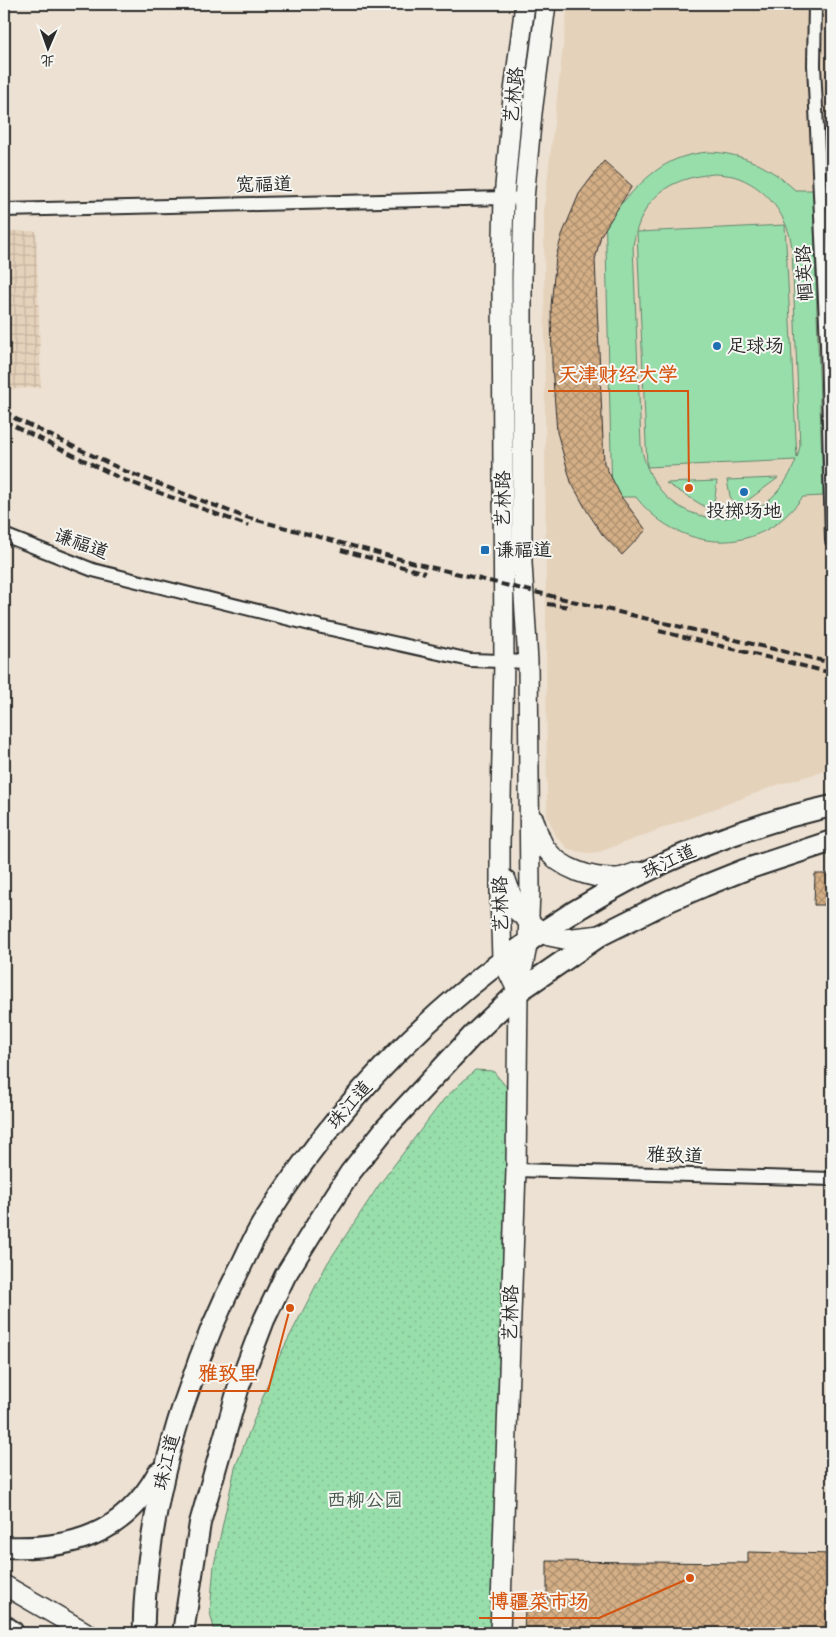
<svg xmlns="http://www.w3.org/2000/svg" width="836" height="1637" font-family="Mynerve,'LXGW WenKai TC',sans-serif">
<style>
.built{fill:#e5d2bb}
.industrial{fill:url(#industrial-grid)}
.green{fill:#98deab;stroke:#62846b;fill-rule:evenodd}
.park{fill:url(#park-dots);stroke:#62846b}
.building{fill:url(#building-cross-hatch);stroke:#2b2b2b}
.lines{fill:none;stroke-linecap:round;stroke-linejoin:round}
.street-casing{stroke:#2b2b2b;stroke-width:16}
.secondary-casing{stroke:#2b2b2b;stroke-width:22}
.primary-casing{stroke:#2b2b2b;stroke-width:24}
.highway-casing{stroke:#2b2b2b;stroke-width:28}
.street{stroke:#f6f6f2;stroke-width:12}
.secondary{stroke:#f6f6f2;stroke-width:19}
.primary{stroke:#f6f6f2;stroke-width:20}
.highway{stroke:#f6f6f2;stroke-width:24}
.rail{stroke:#2b2b2b;stroke-width:4;stroke-dasharray:8 4;stroke-linecap:butt}
.poi-dot{fill:#1f6fb2;stroke:#f6f6f2;stroke-width:2}
.labels{text-anchor:middle;dominant-baseline:central;stroke-width:4;stroke-linejoin:round;paint-order:stroke}
.street-label{font-size:19px;fill:#2b2b2b;stroke:#f6f6f2}
.poi-label{font-size:19px;fill:#2b2b2b;stroke:#f6f6f2;text-anchor:start}
.park-label{font-size:19px;fill:#46584b;stroke:#f6f6f2}
.leader{fill:none;stroke:#d5540f;stroke-width:2}
.callout-dot{fill:#d5540f;stroke:#f6f6f2;stroke-width:2}
.callout-label{font-size:20px;text-anchor:middle;font-weight:bold;fill:#d5540f;stroke:#f6f6f2;stroke-width:4;stroke-linejoin:round;paint-order:stroke}
</style>
<defs>
<pattern id="industrial-grid" width="8" height="8" patternUnits="userSpaceOnUse" patternTransform="scale(1.25)"><rect width="8" height="8" fill="#e5d2bb"/><path d="M0 4h8M4 0v8" fill="none" stroke="#c5b4a1"/></pattern>
<pattern id="park-dots" width="8" height="8" patternUnits="userSpaceOnUse" patternTransform="scale(1.25)"><rect width="8" height="8" fill="#98deab"/><path d="M2 2h.1M6 6h.1" fill="none" stroke="#83bf93" stroke-width="1.8" stroke-linecap="round"/></pattern>
<pattern id="building-cross-hatch" width="8" height="8" patternUnits="userSpaceOnUse" patternTransform="scale(1.25)"><rect width="8" height="8" fill="#d4af86"/><path d="M0 0l8 8M0 8l8-8" fill="none" stroke="#ac8f6e"/></pattern>
</defs>
<rect width="100%" height="100%" fill="#ece1d2"/>
<filter id="ink" filterUnits="userSpaceOnUse"><feTurbulence type="fractalNoise" baseFrequency=".02" numOctaves="2"/><feDisplacementMap in="SourceGraphic" scale="10" xChannelSelector="R" yChannelSelector="G"/><feConvolveMatrix kernelMatrix="1 2 1 2 8 2 1 2 1" color-interpolation-filters="sRGB"/></filter>
<g filter="url(#ink)">
<path class="built" d="M568 4H832V769L777 785 594 854 569 850 556 836 547 815 544 208Z"/>
<path class="industrial" d="M4 231H36L41 387 4 390Z"/>
<g class="green">
<path d="M709 152C743 153 770 167 795 190H813L823 496 803 497C794 508 784 519 773 526 726 556 668 539 636 497H612L605 204 623 202C649 174 668 155 709 152ZM714 174C720 174 727 175 733 176 765 185 789 216 792 249L800 446 797 458 785 225 637 232 647 467 796 460C765 545 655 534 641 445L633 245C642 198 667 178 714 174Z"/>
<path d="M778 478 736 509 730 496 727 480Z"/>
<path d="M717 481 715 497 710 510 666 483Z"/>
</g>
<path class="park" d="M475 1070 493 1071 509 1090 494 1633H215L210 1612 214 1565 235 1468 277 1361 327 1264 379 1185 444 1099Z"/>
<g class="building">
<path d="M604 161 632 186 601 235 595 260 604 463 622 498 646 530 622 555 602 534 587 511 571 482 557 432 552 365 551 306 556 257 562 235 579 194Z"/>
<path d="M815 874H832V905H814Z"/>
<path d="M748 1552 832 1554V1633H524L525 1607 547 1608V1561L748 1563Z"/>
</g>
<g class="lines">
<defs>
<g id="street">
<path d="M815 4 814 65 827 344 832 541"/>
<path d="M4 210 504 198 524 199"/>
<path d="M4 535 93 570 322 627 470 660 528 662"/>
<path d="M516 1170 832 1179"/>
</g>
<g id="secondary">
<path d="M534 820C537 830 540 841 546 849 561 869 592 879 616 878 623 878 631 874 638 872"/>
<path d="M506 880 517 911 541 932 549 936 564 939 601 935"/>
<path d="M518 992 502 959 500 896V844L504 662 502 276 504 198 512 107 525 4"/>
<path d="M4 1585 87 1633"/>
<path d="M500 1633 516 1170 518 992 528 941 530 890 528 662 522 563V278L524 199 532 113 546 4"/>
</g>
<g id="primary">
<path d="M4 1547C70 1550 124 1535 158 1473"/>
<path d="M144 1633C143 1608 146 1583 149 1558 157 1500 169 1444 189 1389 203 1346 220 1306 241 1266 248 1252 254 1237 262 1224 390 1019 594 859 832 806"/>
<path d="M183 1633 200 1523 239 1386 264 1320 285 1276 319 1221 350 1173 385 1129 473 1035 518 992 601 935 669 901 704 886 744 870 832 841"/>
</g>
<path id="highway" d="M4 1628 11 1633"/>
</defs>
<use href="#street" class="street-casing"/>
<use href="#secondary" class="secondary-casing"/>
<use href="#primary" class="primary-casing"/>
<use href="#highway" class="highway-casing"/>
<use href="#street" class="street"/>
<use href="#secondary" class="secondary"/>
<use href="#primary" class="primary"/>
<use href="#highway" class="highway"/>
<g class="rail">
<path d="M4 411 16 419 125 471 242 516 426 566 832 663"/>
<path d="M4 421 122 479 249 526"/>
<path d="M341 550 425 573"/>
<path d="M547 604 571 607"/>
<path d="M659 631 832 673"/>
</g>
</g>
</g>
<g class="poi-dot">
<circle cx="717" cy="346" r="5"/>
<circle cx="744" cy="492" r="5"/>
<rect x="480" y="545" width="10" height="10" rx="2.5"/>
</g>
<g class="labels">
<g class="street-label">
<text transform="translate(514 95) rotate(-84)">艺林路</text>
<text transform="translate(264 185) rotate(-1)">宽福道</text>
<text transform="translate(805 273) rotate(-93)">帼英路</text>
<text transform="translate(503 499) rotate(-90)">艺林路</text>
<text transform="translate(81 544) rotate(20)">谦福道</text>
<text transform="translate(669 862) rotate(-25)">珠江道</text>
<text transform="translate(501 904) rotate(-91)">艺林路</text>
<text transform="translate(350 1105) rotate(-49)">珠江道</text>
<text transform="translate(675 1156) rotate(2)">雅致道</text>
<text transform="translate(511 1313) rotate(-88)">艺林路</text>
<text transform="translate(167 1462) rotate(-76)">珠江道</text>
</g>
<g class="poi-label">
<text x="727" y="346">足球场</text>
<text x="744" y="511" text-anchor="middle">投掷场地</text>
<text x="495" y="550">谦福道</text>
</g>
<g class="park-label">
<text x="365" y="1500">西柳公园</text>
</g>
</g>
<path class="leader" d="M689 488L688 391H548M290 1308L268 1391H188M690 1578L599 1618H479"/>
<g class="callout-dot">
<circle cx="689" cy="488" r="5"/>
<circle cx="290" cy="1308" r="5"/>
<circle cx="690" cy="1578" r="5"/>
</g>
<g class="callout-label">
<text x="618" y="381">天津财经大学</text>
<text x="228" y="1380">雅致里</text>
<text x="539" y="1608">博疆菜市场</text>
</g>
<rect width="836" height="1637" fill="none" stroke="#f6f6f2" stroke-width="20"/>
<rect x="10" y="10" width="816" height="1617" fill="none" stroke="#2b2b2b" stroke-width="2" filter="url(#ink)"/>
<g transform="translate(48 48) rotate(182)" stroke="#f6f6f2" stroke-width="4" paint-order="stroke">
<path d="M0-4L9 19L0 12L-9 19Z" fill="#2b2b2b"/>
<text y="-8" font-size="14" font-weight="bold" text-anchor="middle" fill="#2b2b2b">北</text>
</g>
</svg>
